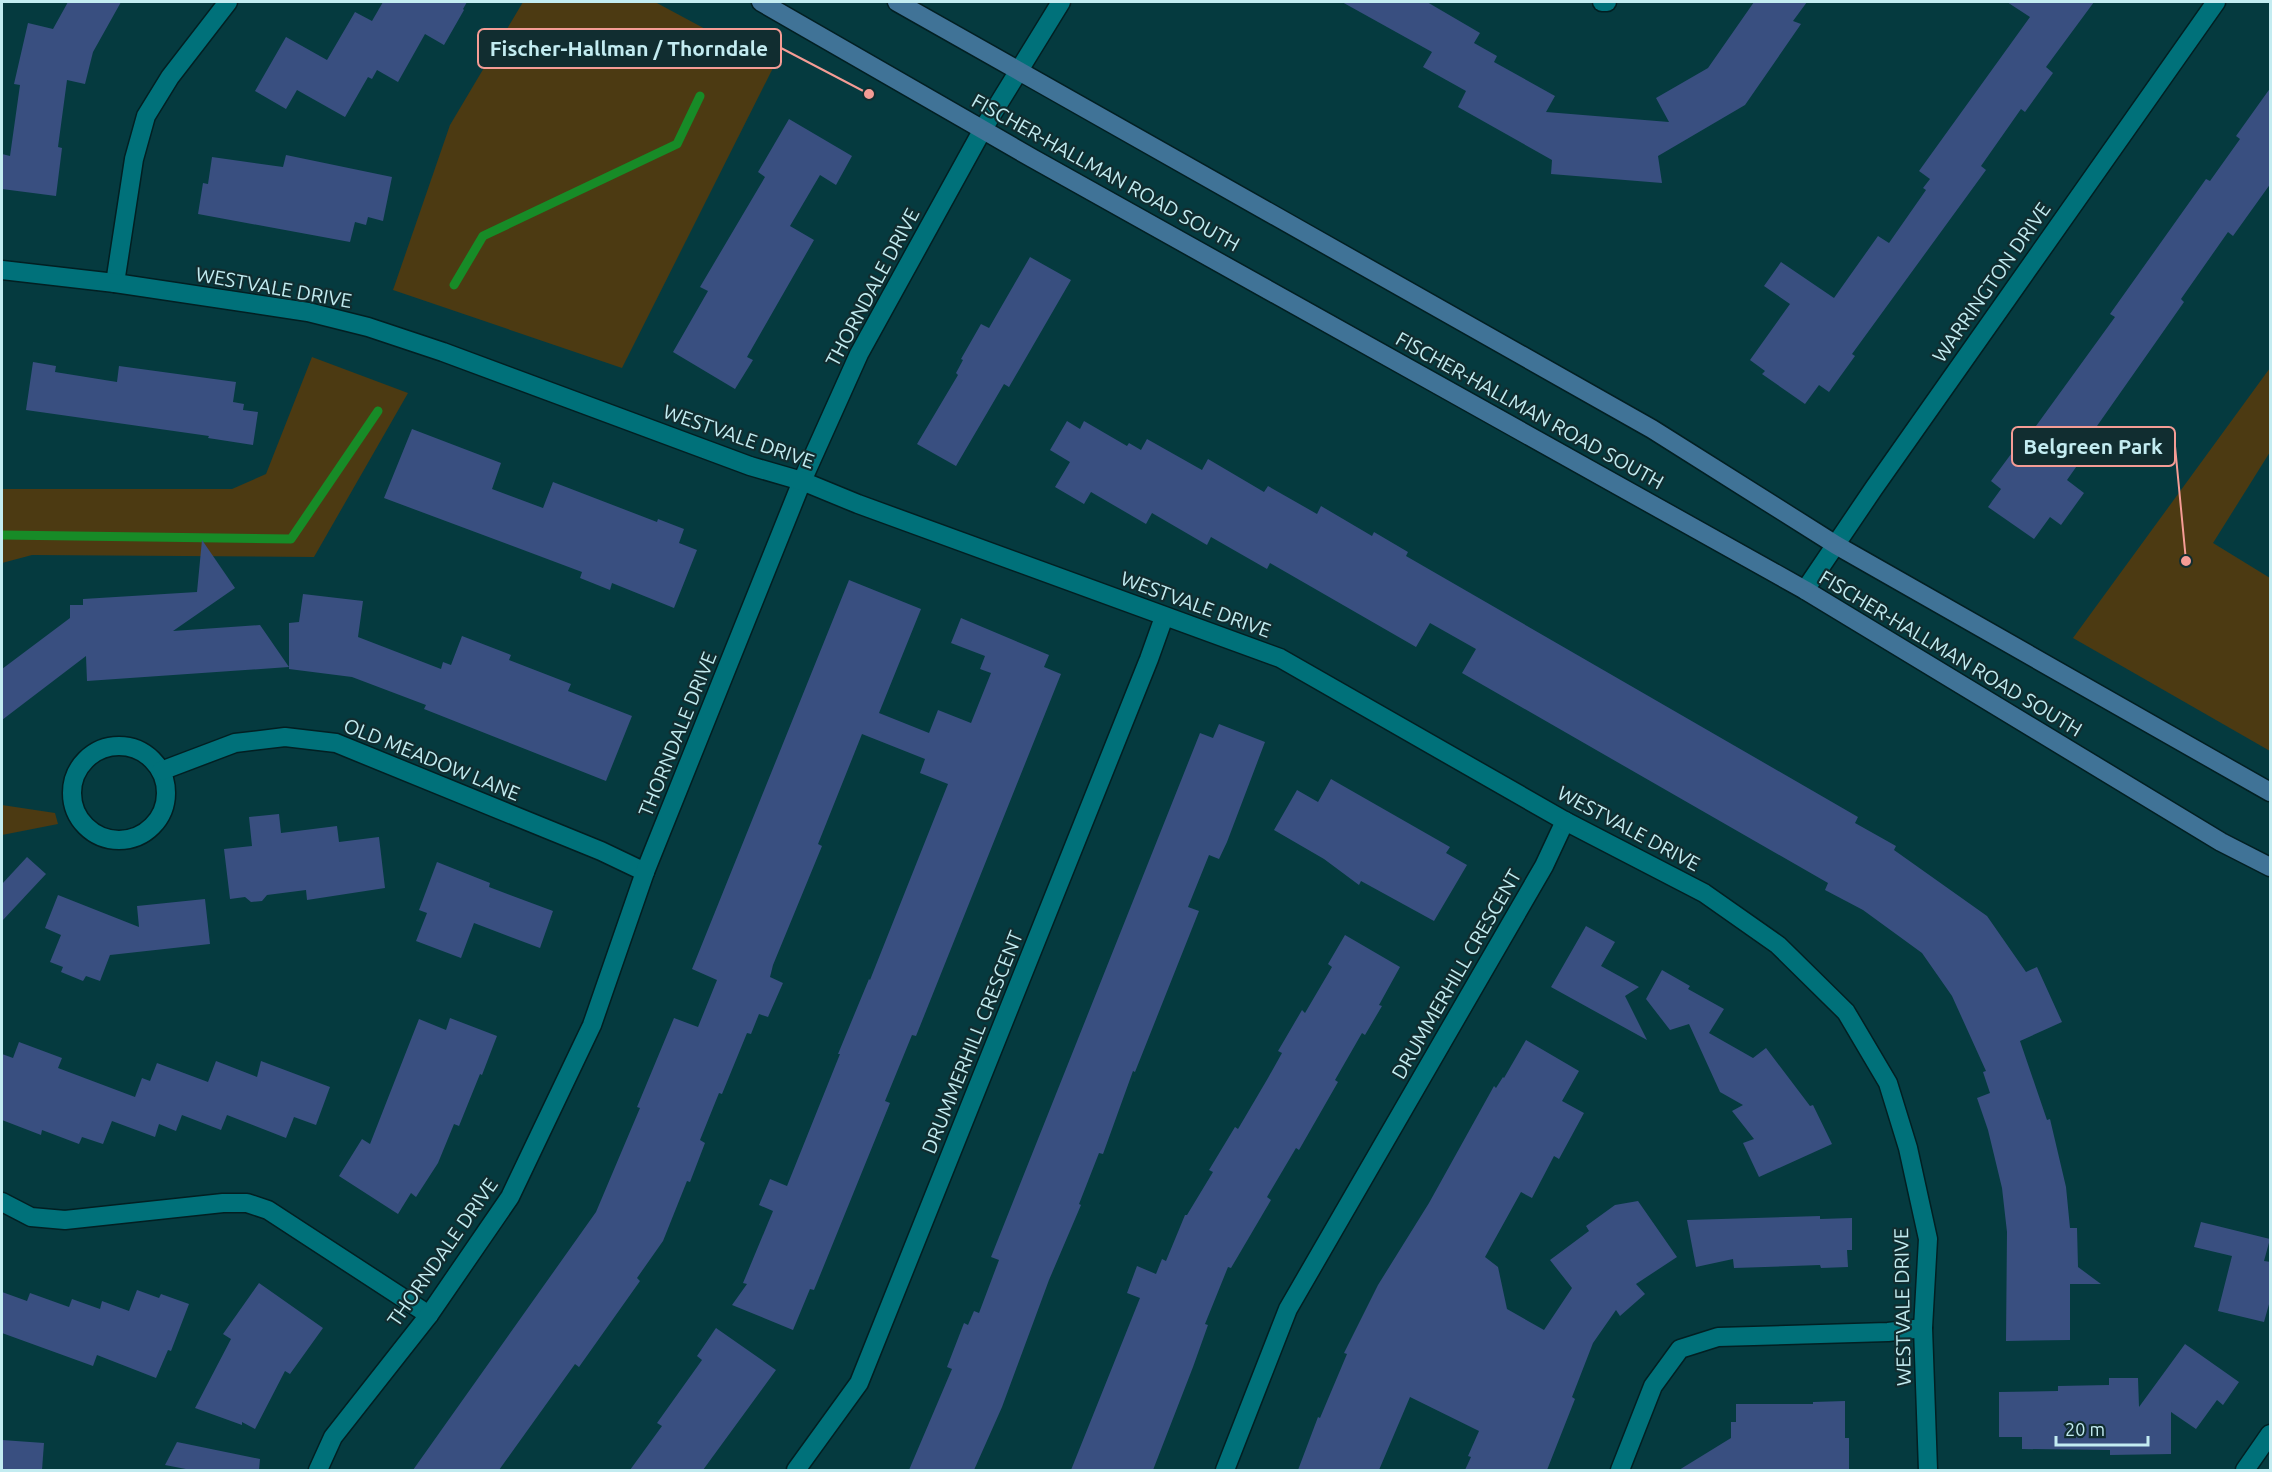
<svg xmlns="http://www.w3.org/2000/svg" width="2272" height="1472" font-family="Ubuntu,sans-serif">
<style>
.green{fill:#4c3a12}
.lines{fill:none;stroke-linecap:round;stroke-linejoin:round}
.stream{stroke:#178b27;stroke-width:9}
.building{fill:#394f80}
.minor-casing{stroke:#021f22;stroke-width:21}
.tertiary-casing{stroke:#021f22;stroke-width:21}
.secondary-casing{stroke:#021f22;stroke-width:21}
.minor{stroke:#00717a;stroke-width:18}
.tertiary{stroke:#00717a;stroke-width:18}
.secondary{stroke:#407397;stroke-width:18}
.labels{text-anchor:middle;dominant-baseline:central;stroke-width:4.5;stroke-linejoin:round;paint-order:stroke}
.street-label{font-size:20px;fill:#c3ecf1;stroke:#112d30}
.leader{fill:none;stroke:#f59c95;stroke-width:2}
.callout-dot{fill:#f59c95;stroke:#112d30;stroke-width:2}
.callout{fill:#112d30;stroke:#f59c95;stroke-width:2}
.callout-label{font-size:21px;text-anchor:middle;font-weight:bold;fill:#c3ecf1}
</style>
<rect width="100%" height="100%" fill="#053a3f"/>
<g class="green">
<path d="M523 2H655L774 66 622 368 393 290 450 125Z"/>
<path d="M312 357 408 393 314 557 32 555 2 563V489H232L266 474Z"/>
<path d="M2270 368V452L2213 543 2270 578V751L2073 638Z"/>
<path d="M2 805 55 813 58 824 2 835Z"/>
</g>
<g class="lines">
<g class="stream">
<path d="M454 285 483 236 677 144 700 96"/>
<path d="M2 535 291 539 378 411"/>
</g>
</g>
<g class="building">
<path d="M68 2H121L93 52 85 84 67 80 58 147 62 148 56 196 2 189V154L10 156 20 85 14 84 28 23 53 29Z"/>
<path d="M383 2H467L463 9 464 10 444 45 425 34 398 82 377 70 372 79 368 77 345 117 297 90 286 109 255 91 286 37 327 60 355 12 372 21Z"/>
<path d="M1342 2H1427L1480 33 1474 43 1497 56 1494 62 1555 96 1546 112 1669 122 1656 98 1708 68 1754 2H1807L1793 21 1801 24 1745 105 1658 156 1662 183 1551 174 1552 160 1458 107 1466 91 1423 67 1432 52Z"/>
<path d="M2007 2H2094L2046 67 2053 73 2025 112 2021 109 1981 166 1986 170 1852 354 1855 356 1829 392 1819 385 1805 404 1762 374 1765 371 1750 360 1790 304 1764 286 1781 262 1834 298 1878 236 1889 243 1926 190 1923 188 1930 179 1919 171 2030 17Z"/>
<path d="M2271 87V183L2233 236 2228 232 2181 299 2184 302 2097 426 2102 430 2067 480 2084 493 2061 525 2050 517 2034 539 1988 507 2001 489 1991 481 2017 446 2020 448 2115 317 2110 314 2206 179 2210 181 2240 139 2236 136Z"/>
<path d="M789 119 852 156 836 185 820 175 790 226 814 240 747 357 753 360 735 389 673 352 708 291 700 287 765 177 758 172Z"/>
<path d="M286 155 392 177 383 221 368 217 366 225 355 222 350 242 198 214 203 183 208 184 212 157 283 167Z"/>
<path d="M1030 257 1071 280 1009 387 1004 384 956 466 917 444 958 375 956 373 963 360 961 359 981 324 989 328Z"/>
<path d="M33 362 56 366 55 372 117 382 119 366 236 382 233 402 244 404 243 410 258 412 253 445 208 438 209 436 26 410Z"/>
<path d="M1067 421 1080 429 1084 421 1127 446 1129 443 1141 450 1147 439 1202 470 1208 459 1264 492 1268 486 1317 514 1321 506 1372 536 1374 532 1408 552 1406 556 1858 817 1855 823 1896 846 1894 850 1987 916 2026 972 2037 967 2062 1022 2020 1041 2047 1120 2050 1119 2066 1187 2070 1228H2077L2078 1267 2101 1284H2070V1340L2006 1341 2007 1232 2002 1188 1988 1130 1977 1098 1990 1093 1983 1072 1986 1071 1952 996 1922 953 1863 910 1825 890 1828 883 1462 673 1476 649 1430 623 1416 647 1270 563 1267 569 1211 537 1207 545 1152 513 1146 524 1091 492 1084 504 1055 487 1070 462 1050 450Z"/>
<path d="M412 429 501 463 492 489 543 508 553 482 657 522 658 519 684 529 679 543 697 550 674 608 612 583 610 590 580 578 582 572 384 498Z"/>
<path d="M202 540 235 588 173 631 260 625 289 667 87 681 86 656 2 720V669L70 618V605H83V599L197 592Z"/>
<path d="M849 580 921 609 879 713 929 733 938 710 971 723 991 673 980 669 985 656 951 643 961 618 1049 655 1044 667 1061 674 916 1036 912 1035 885 1101 890 1103 814 1290 810 1289 793 1330 732 1305 747 1284 743 1283 773 1211 759 1205 770 1179 787 1186 840 1054H838L869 979 870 980 948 784 920 773 925 759 862 734 818 844 822 846 773 965 770 977 783 983 768 1017 759 1014 751 1034 747 1033 722 1094 719 1093 700 1140 705 1143 690 1182 687 1181 663 1241 637 1278 640 1281 579 1367 575 1364 499 1470H413L596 1212 640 1108 637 1107 674 1018 698 1027 717 980 692 969Z"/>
<path d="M303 594 363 601 358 637 441 669 443 662 451 665 462 636 511 655 509 660 571 684 568 691 632 716 606 781 424 709 426 705 352 677 289 669V623L299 622Z"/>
<path d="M1219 724 1265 742 1227 842 1219 859 1209 855 1188 907 1199 911 1135 1072 1133 1071 1103 1154 1099 1153 1079 1204 1081 1205 1049 1280 1002 1407 974 1470H909L952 1369 947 1367 964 1323 968 1325 974 1311 979 1313 999 1260 991 1257 1200 733 1213 738Z"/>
<path d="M1331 779 1450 847 1446 853 1467 865 1434 921 1361 881 1359 885 1324 859 1274 830 1297 790 1318 802Z"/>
<path d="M279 814 281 833 337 826 339 842 379 837 385 888 307 900 306 890 267 895 262 901 251 902 245 897 230 899 224 849 252 846 249 817Z"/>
<path d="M27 857 46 874 2 921V884Z"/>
<path d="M437 862 490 883 489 887 553 911 540 948 474 923 461 958 416 941 427 913 419 910Z"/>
<path d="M58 895 139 927 137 906 205 899 210 944 110 955 100 981 86 976 83 981 61 972 63 967 50 962 61 935 45 928Z"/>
<path d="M1586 926 1615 942 1601 966 1639 987 1625 996 1647 1040 1551 987Z"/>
<path d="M1345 935 1400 967 1379 1005 1382 1006 1365 1035 1362 1033 1335 1080 1338 1082 1299 1150 1296 1148 1267 1197 1271 1200 1231 1268 1228 1267 1205 1324 1208 1325 1193 1367 1153 1470H1071L1140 1298 1127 1293 1137 1266 1156 1274 1162 1259 1166 1261 1185 1215H1187L1213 1172 1209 1170 1235 1127 1238 1129 1268 1078 1282 1053 1278 1051 1302 1010 1305 1013 1332 967 1328 964Z"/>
<path d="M1662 970 1690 986 1688 989 1724 1009 1709 1033 1753 1058 1766 1048 1810 1106 1813 1105 1832 1144 1759 1177 1743 1143 1754 1139 1732 1111 1743 1105 1720 1092 1689 1024 1670 1030 1646 999Z"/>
<path d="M450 1018 497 1036 482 1075 480 1074 459 1126 454 1124 438 1163 416 1197 411 1193 398 1214 339 1176 362 1139 370 1144 419 1019 446 1030Z"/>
<path d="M1526 1040 1579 1071 1562 1101 1584 1113 1559 1159 1554 1156 1532 1198 1521 1192 1485 1257 1498 1267 1507 1309 1544 1330 1572 1288 1550 1260 1589 1231 1586 1226 1615 1205 1638 1201 1677 1257 1636 1284 1645 1294 1620 1316 1616 1310 1593 1343 1572 1397 1575 1399 1547 1470H1465L1471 1457 1468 1456 1479 1431 1410 1397 1379 1470H1298L1318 1417 1320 1418 1347 1354 1344 1353 1378 1285 1429 1203 1494 1086 1496 1088 1503 1077 1504 1078Z"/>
<path d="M19 1042 62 1058 58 1068 135 1097 142 1078 150 1081 157 1063 208 1082 216 1061 257 1077 261 1061 330 1087 316 1125 294 1117 286 1138 227 1115 221 1130 182 1115 176 1131 159 1124 155 1137 112 1121 103 1144 82 1137 79 1144 42 1130 41 1135 2 1120V1054L13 1058Z"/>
<path d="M1820 1216V1219L1852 1218V1250H1847L1848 1267 1821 1268 1820 1265 1734 1268 1733 1259 1696 1267 1687 1220Z"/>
<path d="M2201 1222 2270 1239 2264 1261 2271 1262V1297L2264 1322 2218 1311 2232 1256 2194 1247Z"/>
<path d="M259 1283 323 1328 290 1374 285 1371 255 1429 242 1422V1425L195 1408 231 1339 223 1334Z"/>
<path d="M137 1290 159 1298 161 1294 189 1304 171 1351 168 1350 156 1378 97 1355 93 1366 2 1333V1292L27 1301 30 1293 69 1307 72 1299 100 1309 102 1301 129 1311Z"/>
<path d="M716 1328 776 1370 703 1470H630L662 1426 657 1423 702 1360 697 1356Z"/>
<path d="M2185 1344 2239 1382 2223 1405 2217 1400 2196 1429 2171 1412V1454L2110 1455V1450L2022 1449V1437H1999V1392L2058 1391V1386L2109 1385V1378H2138L2139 1407Z"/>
<path d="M1845 1401V1438H1849V1470H1679L1731 1438V1422H1736V1404H1813V1402Z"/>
<path d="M2 1440 44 1443 42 1470H2Z"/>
<path d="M177 1442 260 1459 259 1470H191L165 1465Z"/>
</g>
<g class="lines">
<defs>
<g id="minor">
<path d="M1602 2H1607"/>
<path d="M115 283 134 159 146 116 170 77 228 2"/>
<path d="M1805 590 1874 488 2216 2"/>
<circle cx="119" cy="793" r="47"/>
<path d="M161 771 235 743 285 737 336 743 601 851 645 872"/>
<path d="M2 1202 31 1217 65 1220 223 1203H247L268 1210 429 1315"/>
<path d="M318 1470 333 1437 429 1315 510 1197 592 1025 645 872 802 481 859 354 983 129 1061 2"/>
<path d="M796 1470 859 1383 1149 659 1164 617"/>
<path d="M1225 1470 1288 1309 1544 866 1565 821"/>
<path d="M1620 1470 1653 1386 1680 1349 1718 1337 1888 1332 1923 1328"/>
<path d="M2245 1470 2270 1434"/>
</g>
<path id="tertiary" d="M2 270 115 283 308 312 368 327 443 352 750 466 802 481 858 504 1280 658 1565 821 1704 893 1778 945 1846 1012 1888 1083 1908 1148 1928 1239 1923 1328 1928 1470"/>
<g id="secondary">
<path d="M761 2 1032 158 1805 590 2221 842 2270 867"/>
<path d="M897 2 1652 429 1836 545 2270 792"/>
</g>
</defs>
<use href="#minor" class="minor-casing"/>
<use href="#tertiary" class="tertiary-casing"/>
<use href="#secondary" class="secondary-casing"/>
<use href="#minor" class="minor"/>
<use href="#tertiary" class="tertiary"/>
<use href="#secondary" class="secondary"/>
</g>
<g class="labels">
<g class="street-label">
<text transform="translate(1106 172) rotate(29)">FISCHER-HALLMAN ROAD SOUTH</text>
<text transform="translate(1991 282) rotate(-55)">WARRINGTON DRIVE</text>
<text transform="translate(274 287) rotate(10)">WESTVALE DRIVE</text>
<text transform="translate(872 287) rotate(-62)">THORNDALE DRIVE</text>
<text transform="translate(1530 410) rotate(29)">FISCHER-HALLMAN ROAD SOUTH</text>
<text transform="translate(739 436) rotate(19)">WESTVALE DRIVE</text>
<text transform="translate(1196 604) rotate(20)">WESTVALE DRIVE</text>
<text transform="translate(1951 653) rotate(31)">FISCHER-HALLMAN ROAD SOUTH</text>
<text transform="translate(677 734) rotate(-68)">THORNDALE DRIVE</text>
<text transform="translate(432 759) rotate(22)">OLD MEADOW LANE</text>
<text transform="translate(1629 828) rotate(28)">WESTVALE DRIVE</text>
<text transform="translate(1456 974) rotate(-60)">DRUMMERHILL CRESCENT</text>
<text transform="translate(972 1042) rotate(-68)">DRUMMERHILL CRESCENT</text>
<text transform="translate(442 1252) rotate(-55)">THORNDALE DRIVE</text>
<text transform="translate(1902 1307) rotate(-91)">WESTVALE DRIVE</text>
</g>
</g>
<path class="leader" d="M869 94L781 48M2186 561L2175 446"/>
<g class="callout-dot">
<circle cx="869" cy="94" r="6"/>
<circle cx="2186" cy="561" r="6"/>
</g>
<g class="callout">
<rect x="478" y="29" width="303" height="39" rx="6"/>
<rect x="2012" y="427" width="163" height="39" rx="6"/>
</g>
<g class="callout-label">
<text x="629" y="56">Fischer-Hallman / Thorndale</text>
<text x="2093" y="454">Belgreen Park</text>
</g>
<rect width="2272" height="1472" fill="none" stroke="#c3ecf1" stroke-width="6"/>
<path d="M2056 1436v9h92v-9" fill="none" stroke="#c3ecf1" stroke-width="3"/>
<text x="2065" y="1436" font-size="18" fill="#c3ecf1" stroke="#112d30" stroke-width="4.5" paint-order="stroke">20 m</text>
</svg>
